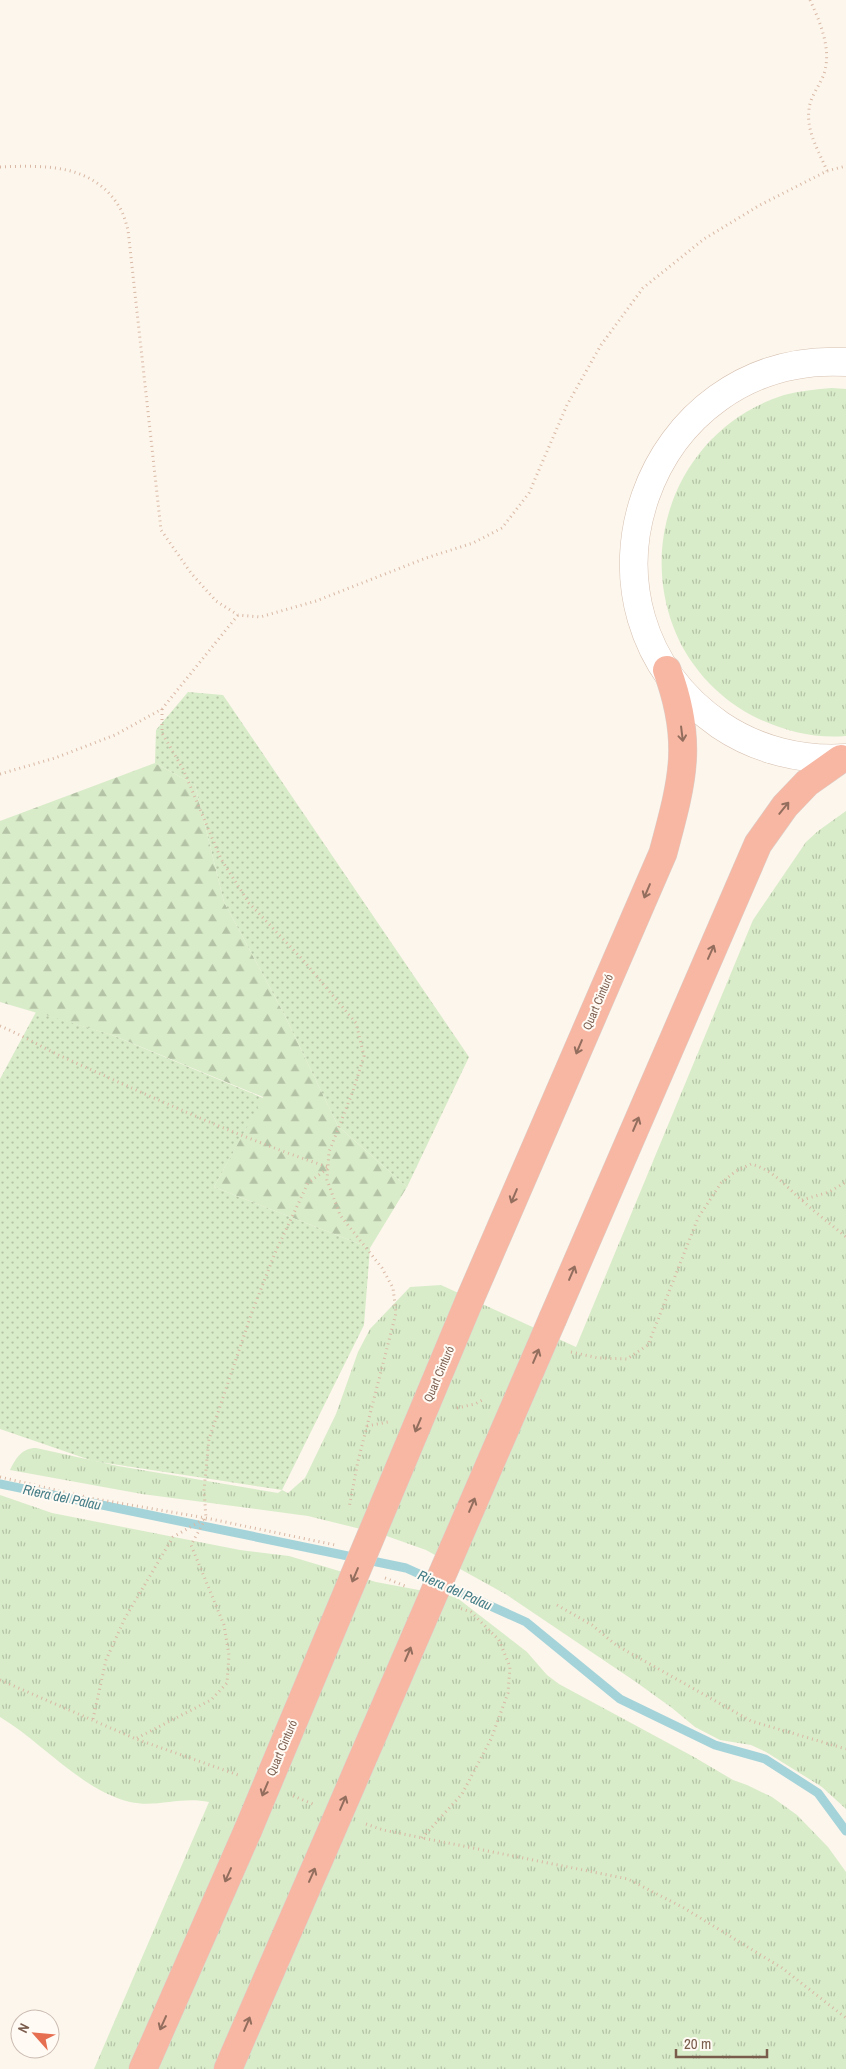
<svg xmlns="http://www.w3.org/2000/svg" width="846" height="2069" font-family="'Archivo Narrow',sans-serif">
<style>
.grass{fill:url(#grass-tufts)}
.forest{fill:url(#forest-firs)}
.garden{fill:url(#garden-dots)}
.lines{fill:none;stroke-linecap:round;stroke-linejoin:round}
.stream{stroke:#a5d3da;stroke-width:9}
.secondary-casing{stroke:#d6c0b0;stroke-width:29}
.highway-casing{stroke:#dad1cd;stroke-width:29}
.path{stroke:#d9b8a5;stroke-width:3;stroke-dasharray:1 4;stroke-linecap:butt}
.secondary{stroke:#fff;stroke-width:28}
.highway{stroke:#f7b7a3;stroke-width:28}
.highway-bridge-casing{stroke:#dad1cd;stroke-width:29;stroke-linecap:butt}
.highway-bridge{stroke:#f7b7a3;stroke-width:28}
.oneway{stroke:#936e5e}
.labels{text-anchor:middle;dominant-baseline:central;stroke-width:4;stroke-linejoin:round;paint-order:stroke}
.street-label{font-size:12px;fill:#7a5c4d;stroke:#fffaf3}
.water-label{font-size:14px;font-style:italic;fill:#437c86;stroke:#fffaf3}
</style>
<defs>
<pattern id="grass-tufts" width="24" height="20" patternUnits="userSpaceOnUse" patternTransform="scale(1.25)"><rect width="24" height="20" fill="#d8ecc9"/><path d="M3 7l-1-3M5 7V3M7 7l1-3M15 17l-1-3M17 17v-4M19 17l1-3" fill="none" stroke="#b4c2a5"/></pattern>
<pattern id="forest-firs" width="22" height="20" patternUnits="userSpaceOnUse" patternTransform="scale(1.25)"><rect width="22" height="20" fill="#d8ecc9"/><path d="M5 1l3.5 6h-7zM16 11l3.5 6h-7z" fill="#b4c2a5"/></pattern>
<pattern id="garden-dots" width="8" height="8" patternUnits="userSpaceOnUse" patternTransform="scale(1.25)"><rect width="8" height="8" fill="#d8ecc9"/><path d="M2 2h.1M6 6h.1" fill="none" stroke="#b4c2a5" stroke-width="1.8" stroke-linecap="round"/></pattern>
</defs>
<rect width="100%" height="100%" fill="#fdf6ec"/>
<g class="grass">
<path d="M832 388 846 389V736C813 739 780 730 751 715 716 696 687 664 673 626 638 532 686 426 784 395 800 391 816 389 832 388Z"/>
<path d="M846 811V1809L822 1787 766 1752 751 1745 720 1740 695 1727 672 1708 636 1682 507 1595 426 1550 381 1534 308 1516 142 1494 10 1470C16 1458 22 1448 36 1448L118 1466 278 1493 282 1490 288 1493 305 1478 336 1414 358 1352 370 1329 410 1287 441 1285 576 1347 753 920 806 842 818 831Z"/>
<path d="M0 1495 52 1513 240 1550 289 1556 376 1582 456 1597 527 1652 547 1675 559 1684 694 1757 733 1780 747 1785 772 1797 797 1815 828 1847 846 1872V2069H94L209 1802C181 1796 157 1808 130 1802 81 1790 42 1742 0 1717Z"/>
</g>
<path class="forest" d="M155 763 195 785 224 902 283 1012 338 1126 407 1187 370 1248 214 1187 263 1097 112 1035 0 1002V821Z"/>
<g class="garden">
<path d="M188 692 223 695 469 1057 407 1187 338 1126 283 1012 224 902 195 785 155 763 156 730Z"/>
<path d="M36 1012 112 1035 263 1098 214 1187 370 1248 364 1325 282 1490 93 1461 0 1429V1079Z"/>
</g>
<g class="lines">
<path class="stream" d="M0 1484 406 1568 526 1622 620 1699 715 1745 765 1759 818 1793 846 1831"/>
<defs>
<path id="secondary" d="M846 362C645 351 554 610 720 725 757 750 802 761 846 758"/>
<g id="highway">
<path d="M470 1299 663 853C682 782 694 743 667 670"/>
<path d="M553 1318 758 844 785 806 807 783 841 759"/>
<path d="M143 2069 248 1830"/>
<path d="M228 2069 324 1848"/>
</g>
</defs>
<use href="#secondary" class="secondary-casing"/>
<use href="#highway" class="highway-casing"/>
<g class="path">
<path d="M810 0C820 22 832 49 824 74 820 85 810 97 809 109 806 132 819 151 827 171"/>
<path d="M0 167C46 165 94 164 120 208 124 215 126 223 128 230L161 530 191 573 216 601 238 615 260 617 316 601 426 558 473 543 502 528 529 493 567 405 601 345 643 288 704 239 760 205 827 171 846 166"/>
<path d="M162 709V733L183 769 221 859 249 903 303 960 356 1023 364 1056 353 1091 329 1152 327 1180 340 1215 382 1268 393 1288 396 1313 358 1461 349 1508"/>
<path d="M0 774 55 758 115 735 162 709 238 615"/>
<path d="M0 1026C22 1035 43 1048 65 1058 152 1097 237 1137 328 1167"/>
<path d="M802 1200 829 1192 846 1182"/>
<path d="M571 1352 598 1358 627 1359 648 1345 698 1218 721 1183 736 1171 751 1164C774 1170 786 1187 804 1202 817 1214 832 1225 846 1237"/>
<path d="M457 1408 475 1404 484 1399"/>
<path d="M367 1426 388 1422"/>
<path d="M0 1477 90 1498 206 1518 335 1545"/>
<path d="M385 1578 405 1586"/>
<path d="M557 1605 592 1625 616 1645 751 1721 846 1749"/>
<path d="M0 1680 136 1739 241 1776"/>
<path d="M93 1719 106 1660 125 1618 173 1537 206 1518"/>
<path d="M137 1738 211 1700 227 1683 229 1655 224 1625 191 1545 206 1518 204 1490 209 1439 252 1312 275 1253 308 1183 328 1168"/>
<path d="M293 1796 313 1804"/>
<path d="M366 1824 383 1830 628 1879 684 1908 782 1968 846 2018"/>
<path d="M422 1838 462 1794 491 1739 508 1693 510 1667 499 1640 471 1612 459 1608"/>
</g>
<use href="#secondary" class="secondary"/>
<use href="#highway" class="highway"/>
<defs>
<g id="highway-bridge">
<path d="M248 1830 470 1299"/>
<path d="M324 1848 553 1318"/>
</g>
</defs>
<use href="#highway-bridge" class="highway-bridge-casing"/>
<use href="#highway-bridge" class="highway-bridge"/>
</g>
<defs><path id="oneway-shaft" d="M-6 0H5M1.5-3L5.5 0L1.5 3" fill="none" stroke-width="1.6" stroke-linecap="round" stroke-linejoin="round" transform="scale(1.25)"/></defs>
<g class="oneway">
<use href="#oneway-shaft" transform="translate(682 734) rotate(83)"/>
<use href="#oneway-shaft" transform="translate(784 808) rotate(-51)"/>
<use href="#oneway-shaft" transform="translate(647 891) rotate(113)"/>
<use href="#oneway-shaft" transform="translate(711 952) rotate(-66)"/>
<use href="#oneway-shaft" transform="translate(579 1047) rotate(113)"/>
<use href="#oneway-shaft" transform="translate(636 1124) rotate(-67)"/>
<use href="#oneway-shaft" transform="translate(514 1196) rotate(113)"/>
<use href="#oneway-shaft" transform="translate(572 1273) rotate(-67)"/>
<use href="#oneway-shaft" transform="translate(536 1356) rotate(-67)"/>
<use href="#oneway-shaft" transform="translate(418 1425) rotate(113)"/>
<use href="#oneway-shaft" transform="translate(472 1505) rotate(-67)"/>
<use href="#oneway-shaft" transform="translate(355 1575) rotate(113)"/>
<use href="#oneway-shaft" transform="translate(408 1654) rotate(-67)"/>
<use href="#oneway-shaft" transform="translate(265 1789) rotate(113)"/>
<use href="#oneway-shaft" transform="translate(343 1803) rotate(-67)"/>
<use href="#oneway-shaft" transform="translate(228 1875) rotate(114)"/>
<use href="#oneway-shaft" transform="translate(312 1875) rotate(-66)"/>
<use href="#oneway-shaft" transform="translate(163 2023) rotate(114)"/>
<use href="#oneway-shaft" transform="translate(247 2024) rotate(-67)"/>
</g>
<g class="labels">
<g class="street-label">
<text transform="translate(598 1002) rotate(-67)">Quart Cinturó</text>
<text transform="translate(439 1374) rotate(-67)">Quart Cinturó</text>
<text transform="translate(282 1748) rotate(-67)">Quart Cinturó</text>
</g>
<g class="water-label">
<text transform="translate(62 1497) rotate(12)">Riera del Palau</text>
<text transform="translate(455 1590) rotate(24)">Riera del Palau</text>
</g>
</g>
<g transform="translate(35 2034) rotate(297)"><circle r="24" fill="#fffaf3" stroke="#cabbb1"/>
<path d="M0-4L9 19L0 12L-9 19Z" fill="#e76f51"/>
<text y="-8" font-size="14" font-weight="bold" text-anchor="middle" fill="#7a5c4d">N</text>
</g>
<path d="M676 2049v8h91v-8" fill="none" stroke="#7a5c4d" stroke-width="2.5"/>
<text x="684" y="2049" font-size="15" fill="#7a5c4d" stroke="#fffaf3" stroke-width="4" paint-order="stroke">20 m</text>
</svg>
